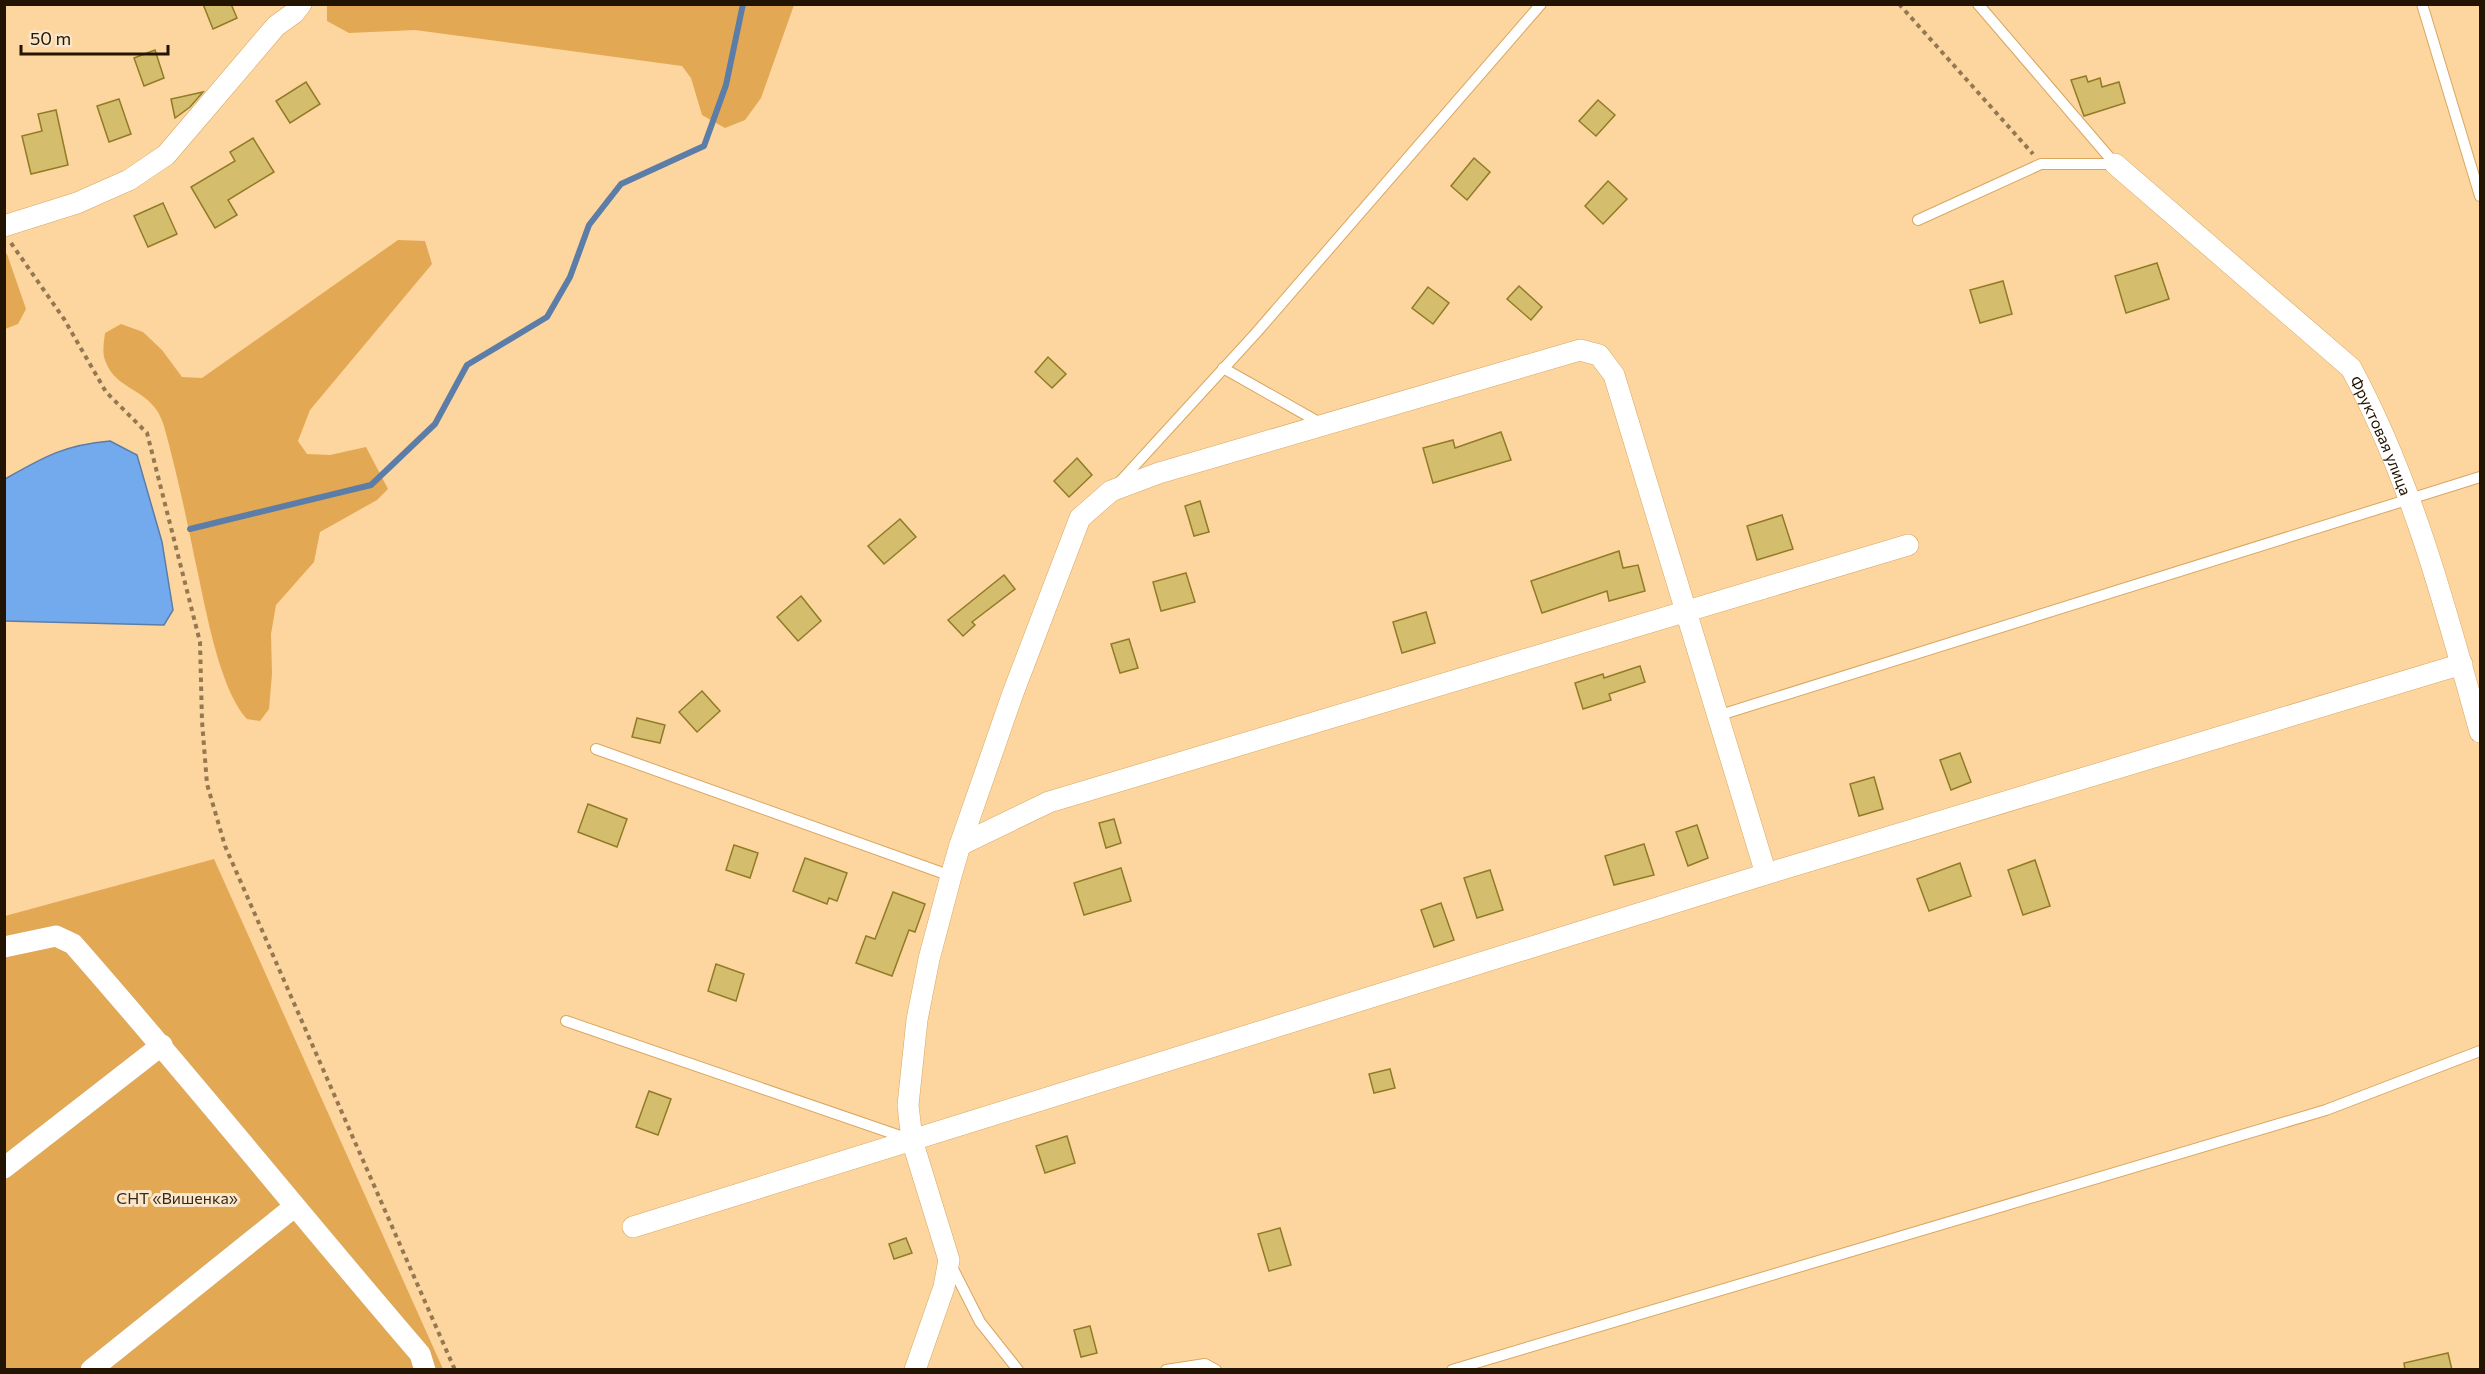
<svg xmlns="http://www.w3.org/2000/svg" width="2485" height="1374" font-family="Commissioner,sans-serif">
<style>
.green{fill:#e3a853}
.water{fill:#73aaee;stroke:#5b7da7;stroke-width:1.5}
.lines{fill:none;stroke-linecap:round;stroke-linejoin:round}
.stream{stroke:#5b7da7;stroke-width:6}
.building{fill:#d4be6d;stroke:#917b27;stroke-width:1.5}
.lane-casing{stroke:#d8a761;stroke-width:12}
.street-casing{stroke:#d8a761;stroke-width:22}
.path{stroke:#947852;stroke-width:4;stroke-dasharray:4.5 4.5;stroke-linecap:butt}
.lane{stroke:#fff;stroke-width:10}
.street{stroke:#fff;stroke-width:21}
.labels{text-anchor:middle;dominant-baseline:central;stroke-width:6;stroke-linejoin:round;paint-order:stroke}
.street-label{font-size:16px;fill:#231401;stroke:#fae6cb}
.park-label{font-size:16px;fill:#372a18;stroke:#fae6cb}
</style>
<rect width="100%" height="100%" fill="#fdd59e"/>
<g class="green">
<path d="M327 5V4L794 5 761 98 745 120 725 128 702 115 691 78 682 66 415 30 349 33 327 21Z"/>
<path d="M398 240 425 241 432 264 310 410 298 441 307 454 330 455 366 447 388 489 377 500 320 532 314 562 276 605 271 634 272 674 269 709 260 721 247 719C218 687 205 603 195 560 186 515 176 470 164 426 153 387 116 393 105 360 102 353 104 341 105 333L121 324 143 332 162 350 182 377 202 378Z"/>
<path d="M5 254H7L26 309 18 324 5 329Z"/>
<path d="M214 859 443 1369 5 1370V916Z"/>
</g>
<path class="water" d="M110 441 137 455 162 542 173 610 164 625 5 621V479C44 457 64 445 110 441Z"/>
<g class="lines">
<path class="stream" d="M190 529 371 485 435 424 467 365 547 317 570 277 589 225 621 184 704 146 726 85 743 4"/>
</g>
<g class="building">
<path d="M203 4H231L237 18 213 29Z"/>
<path d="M155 50 164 78 144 86 134 58Z"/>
<path d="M2086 76 2088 82 2100 78 2102 87 2119 82 2125 103 2084 116 2071 80Z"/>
<path d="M306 82 320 104 290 123 276 101Z"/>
<path d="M203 92 190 107 175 118 171 99Z"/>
<path d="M119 99 131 134 109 142 97 106Z"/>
<path d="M1598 100 1615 115 1596 136 1579 121Z"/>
<path d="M56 110 68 165 31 174 22 136 42 131 38 114Z"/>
<path d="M253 138 274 172 228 200 237 215 215 228 191 187 235 161 230 152Z"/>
<path d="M1474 158 1490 172 1467 200 1451 186Z"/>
<path d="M1608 181 1627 199 1603 224 1585 206Z"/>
<path d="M163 203 177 234 148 247 134 216Z"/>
<path d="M2157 263 2169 299 2126 313 2115 276Z"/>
<path d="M2003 281 2012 314 1980 323 1970 290Z"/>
<path d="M1519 286 1542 307 1531 320 1507 299Z"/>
<path d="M1428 287 1449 303 1433 324 1412 308Z"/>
<path d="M1048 357 1066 374 1052 388 1035 372Z"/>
<path d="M1501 432 1511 460 1433 483 1423 448 1453 440 1455 448Z"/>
<path d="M1077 458 1092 475 1069 497 1054 481Z"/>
<path d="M1200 501 1209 532 1194 536 1185 506Z"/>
<path d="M1782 515 1793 549 1757 560 1747 526Z"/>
<path d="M900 519 916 537 884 564 868 546Z"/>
<path d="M1619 551 1623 568 1638 565 1645 591 1609 601 1607 591 1542 613 1531 581Z"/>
<path d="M1186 573 1195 602 1161 611 1153 582Z"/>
<path d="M1004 575 1015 589 972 622 975 625 963 636 948 620Z"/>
<path d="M801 596 821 621 798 641 777 617Z"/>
<path d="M1426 612 1435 643 1402 653 1393 622Z"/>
<path d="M1129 639 1138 668 1120 673 1111 644Z"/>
<path d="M1640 666 1645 682 1609 694 1611 700 1583 709 1575 683 1603 674 1604 678Z"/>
<path d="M702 691 720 711 697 732 679 712Z"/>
<path d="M637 718 665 725 660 743 632 737Z"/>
<path d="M1960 753 1971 782 1951 790 1940 760Z"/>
<path d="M1874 777 1883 809 1859 816 1850 784Z"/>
<path d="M588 804 627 819 617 847 578 832Z"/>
<path d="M1114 819 1121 843 1106 848 1099 823Z"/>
<path d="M1697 825 1708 858 1688 866 1676 832Z"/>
<path d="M1644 844 1654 875 1614 885 1605 856Z"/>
<path d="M734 845 758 853 750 878 726 870Z"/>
<path d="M805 858 847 873 837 901 829 898 827 904 793 891Z"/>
<path d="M2035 860 2050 906 2023 915 2008 870Z"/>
<path d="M1960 863 1971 896 1929 911 1917 879Z"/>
<path d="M1121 868 1131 901 1084 915 1074 883Z"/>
<path d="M1490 870 1503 910 1477 918 1464 878Z"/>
<path d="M893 892 925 904 915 932 909 930 892 976 856 963 866 936 875 939Z"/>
<path d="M1441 903 1454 940 1434 947 1421 910Z"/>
<path d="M716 964 744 974 736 1001 708 991Z"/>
<path d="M1390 1069 1395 1088 1374 1093 1369 1074Z"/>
<path d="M649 1091 671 1099 658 1135 636 1127Z"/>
<path d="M1067 1136 1075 1163 1045 1173 1036 1146Z"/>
<path d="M1280 1228 1291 1265 1269 1271 1258 1234Z"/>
<path d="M906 1238 912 1253 894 1259 889 1244Z"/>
<path d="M1090 1326 1097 1353 1081 1357 1074 1330Z"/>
<path d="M2448 1353 2452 1370H2405L2404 1363Z"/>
</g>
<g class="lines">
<defs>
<g id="lane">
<path d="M1978 4 2115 164"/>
<path d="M2422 4 2480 196"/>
<path d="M1918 220 2041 164H2115"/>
<path d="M1223 368 1322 424"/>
<path d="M1117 485 1256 333 1541 4"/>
<path d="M1717 716 2480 477"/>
<path d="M596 749 951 876"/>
<path d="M566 1021 909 1139"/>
<path d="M950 1263 980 1322 1018 1370"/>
<path d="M1166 1370 1205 1364 1216 1370"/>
<path d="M1452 1370 2326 1110 2480 1051"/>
</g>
<g id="street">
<path id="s1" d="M2115 164 2351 368C2412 481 2446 609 2480 732"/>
<path d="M4 226 77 203 129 180 166 155 276 26 294 13 301 4"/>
<path d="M960 845 1049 802 1908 545"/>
<path d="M4 947 56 936 73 944C191 1078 303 1218 420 1354L425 1370"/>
<path d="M4 1168 162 1045"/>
<path d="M633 1227 1766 874 2462 664"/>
<path d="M91 1370 294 1207"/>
<path d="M915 1370 944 1287 949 1260 912 1140 908 1105 917 1020 929 959 951 876 960 845 1013 693 1080 518 1111 491 1159 473 1580 350 1599 355 1614 375 1766 874"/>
</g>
</defs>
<use href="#lane" class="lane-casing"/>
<use href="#street" class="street-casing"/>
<g class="path">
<path d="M1899 4 2033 154"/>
<path d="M11 243 64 319 106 392 147 433 200 642 202 721 207 784 225 846 455 1370"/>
</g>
<use href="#lane" class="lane"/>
<use href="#street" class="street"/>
</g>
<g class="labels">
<g class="street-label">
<text stroke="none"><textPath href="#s1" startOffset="386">Фруктовая улица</textPath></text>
</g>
<g class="park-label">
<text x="177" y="1197">СНТ «Вишенка»</text>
</g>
</g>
<rect width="2485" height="1374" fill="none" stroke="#231401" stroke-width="12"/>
<path d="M21 45v9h147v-9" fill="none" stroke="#231401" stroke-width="3"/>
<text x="30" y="45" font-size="18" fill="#231401" stroke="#fae6cb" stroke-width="4.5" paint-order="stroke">50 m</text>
</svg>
